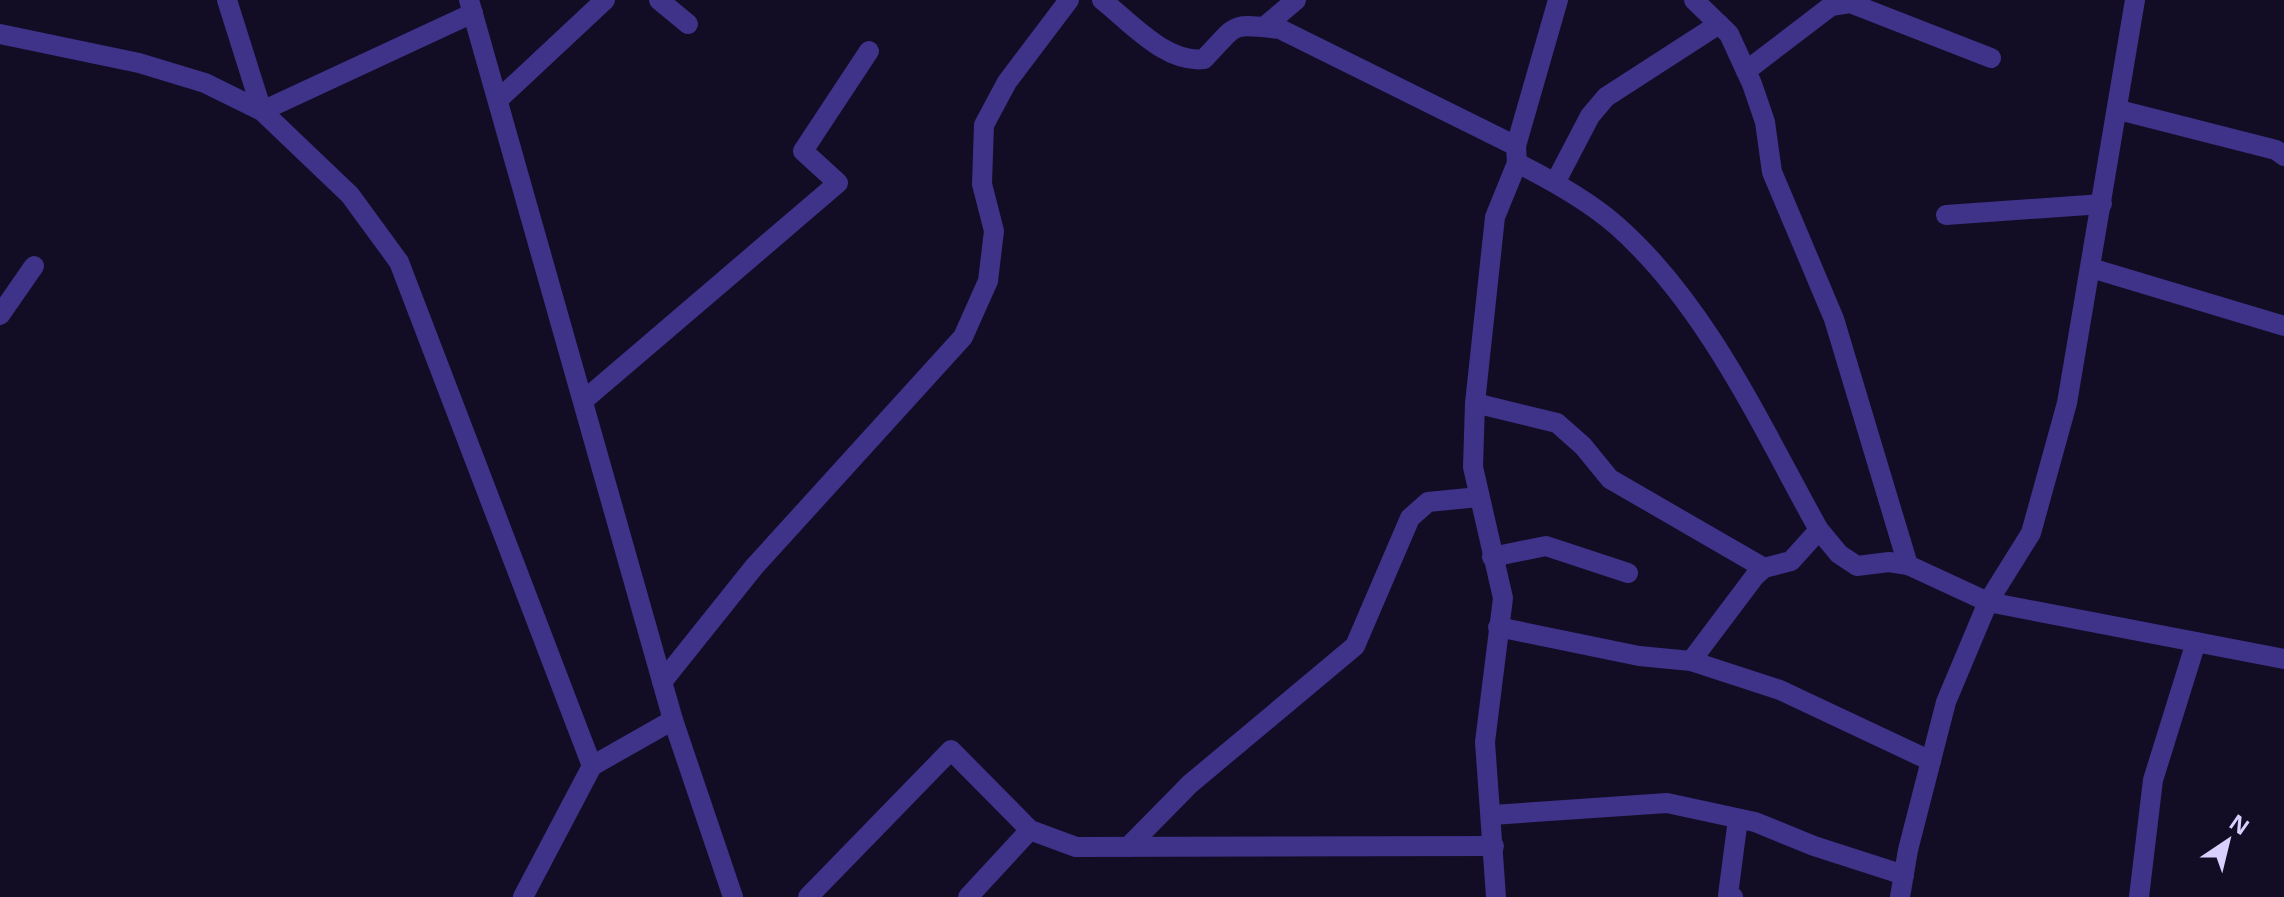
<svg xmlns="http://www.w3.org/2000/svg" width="2284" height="897" font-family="'Open Sans',sans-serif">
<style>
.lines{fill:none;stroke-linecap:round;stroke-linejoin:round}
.minor{stroke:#3e3289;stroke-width:20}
</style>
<rect width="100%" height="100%" fill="#130c25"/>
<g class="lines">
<g class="minor">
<path d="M227 0 262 111 473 13"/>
<path d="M469 0 673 720 733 897"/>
<path d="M659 0 688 24"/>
<path d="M1102 0C1130 22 1166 64 1204 59 1239 23 1228 23 1280 29L1516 146"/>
<path d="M1558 0 1516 146 1517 163C1551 180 1587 200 1616 225 1707 305 1761 426 1819 530L1839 554 1857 566 1889 562 1908 565 1988 602 2284 659"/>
<path d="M1694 0 1729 34 1752 84 1765 122 1772 172 1834 319 1908 565"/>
<path d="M1264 27 1296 0"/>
<path d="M0 34 139 63 205 83 262 111 350 195 399 262 592 766"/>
<path d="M1746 71 1831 6 1850 3 1991 58"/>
<path d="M498 100 605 0"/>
<path d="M2119 110 2276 150 2284 156"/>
<path d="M1555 183 1590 116 1606 97 1719 24"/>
<path d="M1946 215 2102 204"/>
<path d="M2091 268 2284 326"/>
<path d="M0 315 34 266"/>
<path d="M583 401 838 183 803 151 869 51"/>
<path d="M1475 403 1557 423 1583 446 1610 479 1764 568"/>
<path d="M1492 557 1546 546 1628 573"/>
<path d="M1498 627 1639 656 1691 661 1780 690 1931 761"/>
<path d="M1691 661 1755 576 1764 568 1791 561 1819 530"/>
<path d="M662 682 754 567 963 337 988 281 994 231 982 184 984 125 1007 82 1069 0"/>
<path d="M1492 815 1667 803 1755 822 1814 846 1904 875"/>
<path d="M1128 847 1190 784 1355 646 1410 518 1428 502 1479 497"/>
<path d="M523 897 592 766 673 720"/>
<path d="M808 897 951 750 1030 830 1076 847 1494 846"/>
<path d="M968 897 1030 830"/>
<path d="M1496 897 1485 742 1503 598 1473 467 1475 403 1495 217 1517 163"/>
<path d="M1733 897 1728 895 1738 819"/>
<path d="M1900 897 1908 850 1946 702 1988 602 2031 533 2067 403 2135 0"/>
<path d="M2139 897 2153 780 2196 642"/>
</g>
</g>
<g transform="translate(2228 841) rotate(35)" stroke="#130c25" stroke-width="6" paint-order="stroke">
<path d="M0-6L14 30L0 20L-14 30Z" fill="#dad0ff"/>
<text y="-12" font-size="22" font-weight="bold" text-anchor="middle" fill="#dad0ff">N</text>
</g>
</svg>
